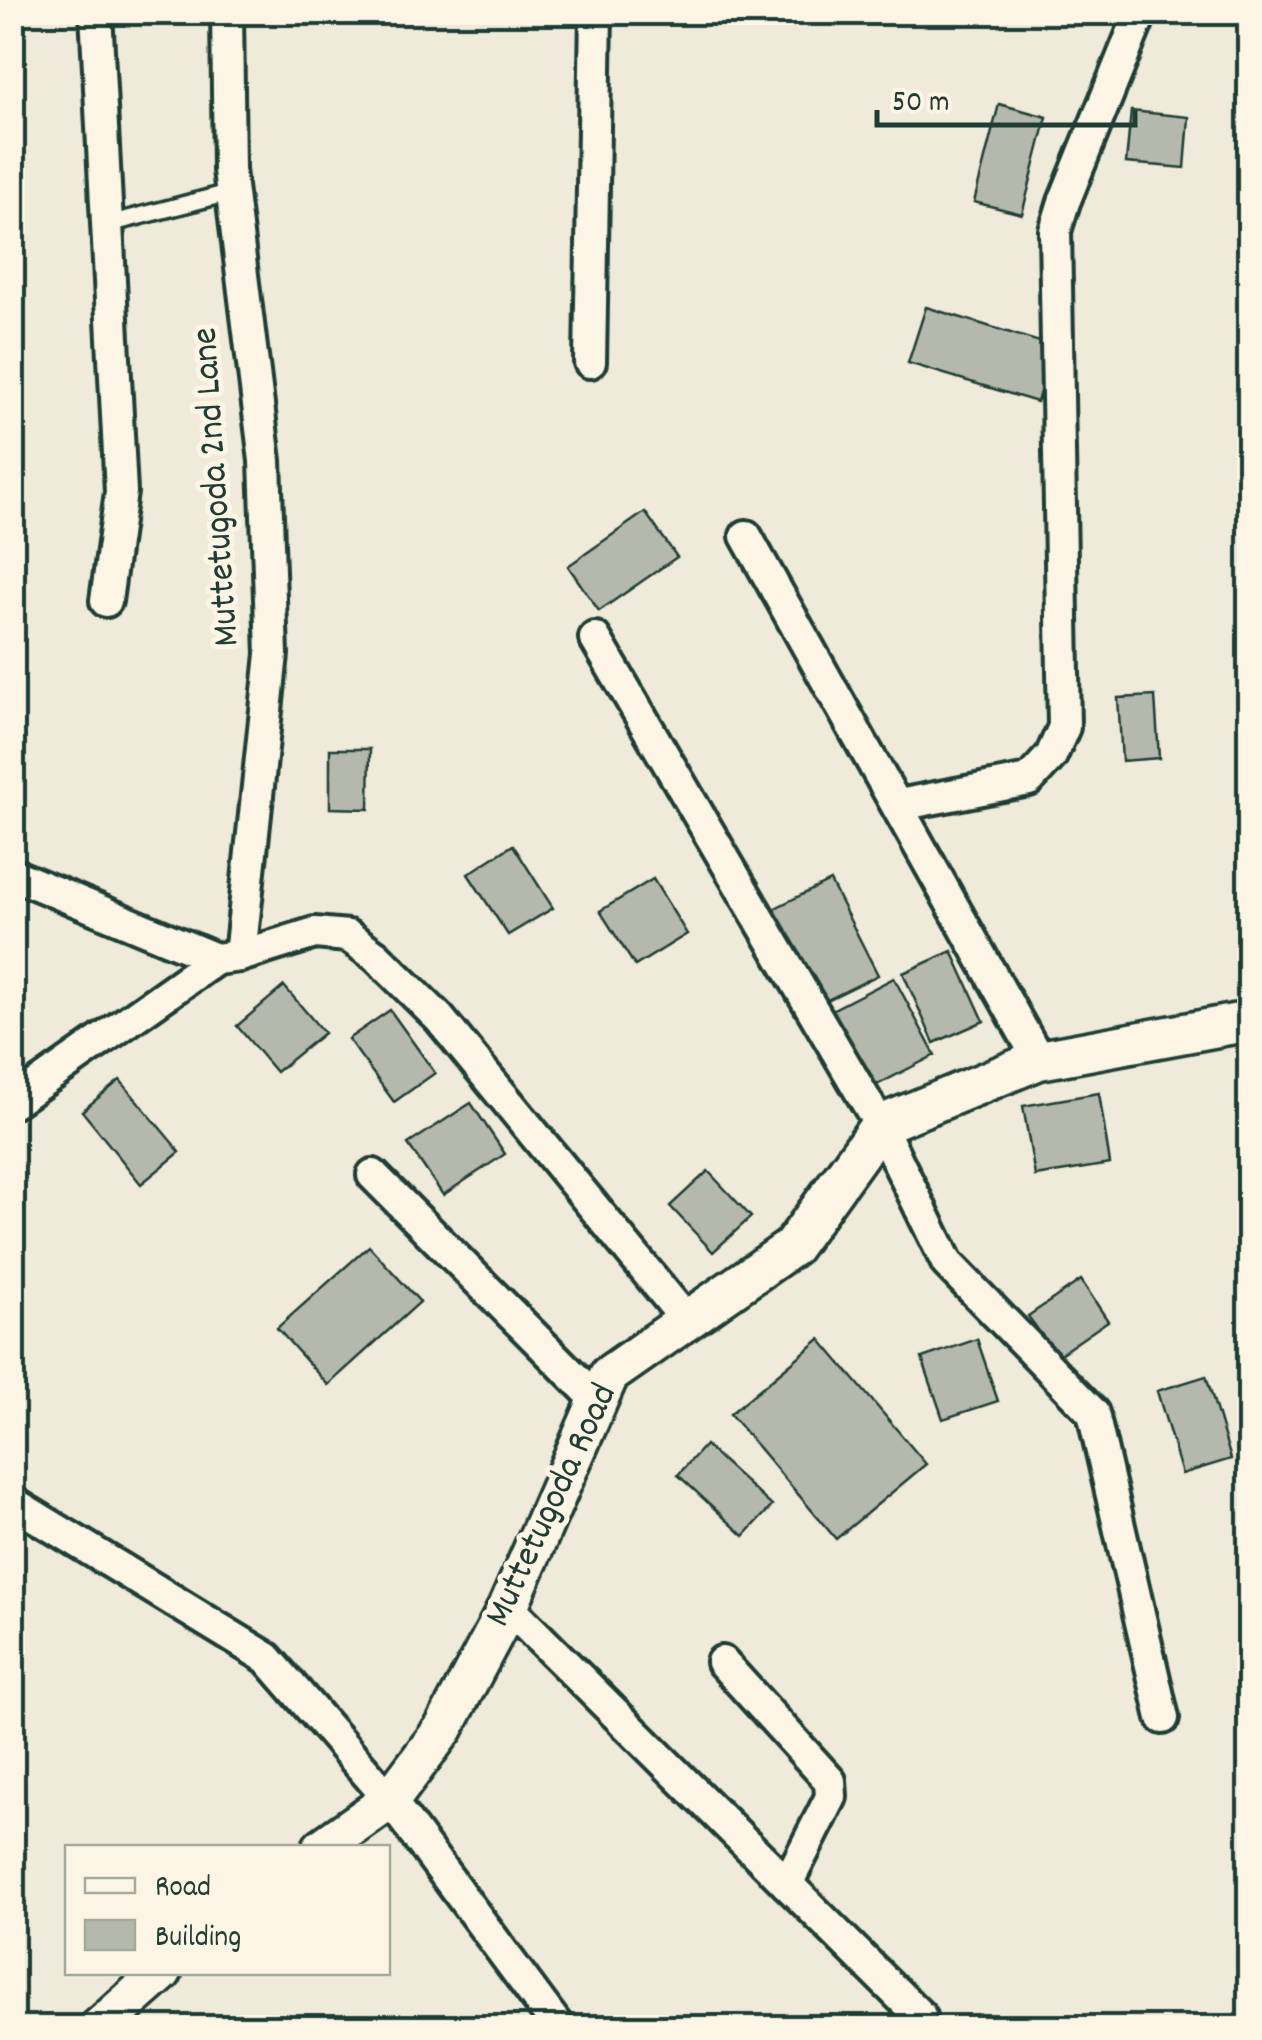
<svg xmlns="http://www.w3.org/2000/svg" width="1262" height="2040" font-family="Dekko,sans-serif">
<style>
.building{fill:#b5b9ad;stroke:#1f3d34;stroke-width:2.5}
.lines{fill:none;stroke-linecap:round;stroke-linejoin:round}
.service-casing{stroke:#1f3d34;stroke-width:22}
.minor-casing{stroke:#1f3d34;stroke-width:38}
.tertiary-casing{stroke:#1f3d34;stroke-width:45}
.service{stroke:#fcf5e5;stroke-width:15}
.minor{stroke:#fcf5e5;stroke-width:30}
.tertiary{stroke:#fcf5e5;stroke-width:38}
.labels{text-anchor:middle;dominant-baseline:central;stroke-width:10;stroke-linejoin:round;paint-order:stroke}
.street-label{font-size:38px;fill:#1f3d34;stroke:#fcf5e5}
</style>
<rect width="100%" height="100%" fill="#efeada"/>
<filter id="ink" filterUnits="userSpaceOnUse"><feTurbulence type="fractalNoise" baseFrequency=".01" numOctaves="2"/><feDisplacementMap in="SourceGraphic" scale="20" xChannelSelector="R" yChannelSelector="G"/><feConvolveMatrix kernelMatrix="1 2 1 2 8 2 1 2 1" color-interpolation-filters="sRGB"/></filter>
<g filter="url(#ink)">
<g class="building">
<path d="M999 104 1047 117 1022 214 974 202Z"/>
<path d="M1131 111 1189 117 1185 168 1126 163Z"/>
<path d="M926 307 1053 346 1037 402 908 363Z"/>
<path d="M645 512 677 557 599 611 568 566Z"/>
<path d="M1155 696 1159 758 1122 761 1118 698Z"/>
<path d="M330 749H370L369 809 330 808Z"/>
<path d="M513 845 553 908 508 935 468 874Z"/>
<path d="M653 879 687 934 635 966 600 911Z"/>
<path d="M830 881 878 975 813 1007 765 913Z"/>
<path d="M952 951 984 1021 934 1043 903 973Z"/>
<path d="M894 978 935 1055 865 1091 824 1014Z"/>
<path d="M284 986 324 1033 276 1072 237 1026Z"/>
<path d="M390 1010 435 1073 394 1102 348 1039Z"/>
<path d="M120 1080 180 1152 141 1184 82 1111Z"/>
<path d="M1099 1093 1110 1164 1035 1176 1023 1106Z"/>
<path d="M471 1103 505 1154 443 1195 408 1144Z"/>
<path d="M708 1171 751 1217 713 1252 670 1206Z"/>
<path d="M369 1246 420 1302 328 1385 277 1328Z"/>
<path d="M1081 1280 1108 1321 1057 1356 1028 1316Z"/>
<path d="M820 1339 926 1464 836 1539 730 1414Z"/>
<path d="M977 1339 998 1401 943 1419 922 1358Z"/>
<path d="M1206 1376 1231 1459 1182 1474 1157 1391Z"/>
<path d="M705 1445 772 1506 744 1536 678 1475Z"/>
</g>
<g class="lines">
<defs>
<path id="service" d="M109 224 232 192"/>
<g id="minor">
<path d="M96 12 121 492 106 601"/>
<path d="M227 12 229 170 265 461 272 654 240 956"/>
<path d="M590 362 596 12"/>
<path d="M746 536 1039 1060"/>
<path d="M595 638 880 1125 947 1263 1093 1413 1163 1718"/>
<path d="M899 805 1029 780 1051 756 1064 727 1055 231 1064 202 1141 12"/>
<path d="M12 874 216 959 240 956 315 933 348 936 376 956 439 1018 688 1322"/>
<path d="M12 1103 216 959"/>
<path d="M373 1175 597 1400"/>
<path d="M12 1502 267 1658 390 1800 559 2028"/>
<path d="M508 1607 920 2016"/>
<path d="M722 1662 830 1781 831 1797 787 1884"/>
</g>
<g id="tertiary">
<path d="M322 1848 390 1800 444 1728 508 1607 609 1375 792 1247 880 1125 1039 1060 1250 1021"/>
<path d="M99 2028 162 1972"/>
</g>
</defs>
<use href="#service" class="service-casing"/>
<use href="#minor" class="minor-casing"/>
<use href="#tertiary" class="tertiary-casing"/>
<use href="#service" class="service"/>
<use href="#minor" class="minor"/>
<use href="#tertiary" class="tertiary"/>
</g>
</g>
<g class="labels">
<g class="street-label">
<text transform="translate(218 487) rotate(-94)">Muttetugoda 2nd Lane</text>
<text transform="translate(553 1506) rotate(-65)">Muttetugoda Road</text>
</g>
</g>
<rect width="1262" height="2040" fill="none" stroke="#fcf5e5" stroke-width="50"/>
<rect x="25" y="25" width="1212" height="1990" fill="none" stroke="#1f3d34" stroke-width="4" filter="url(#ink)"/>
<rect x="65" y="1845" width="325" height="130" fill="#fcf5e5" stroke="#a4ab9e" stroke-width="2.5"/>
<rect x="85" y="1878" width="50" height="15" fill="#fcf5e5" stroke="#a4ab9e" stroke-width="2.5"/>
<text x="155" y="1895" font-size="30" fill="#1f3d34">Road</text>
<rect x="85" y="1920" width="50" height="30" fill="#b5b9ad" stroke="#a4ab9e" stroke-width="2.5"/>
<text x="155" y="1945" font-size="30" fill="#1f3d34">Building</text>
<path d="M877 110v15h258v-15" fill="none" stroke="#1f3d34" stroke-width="5"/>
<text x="892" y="110" font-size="30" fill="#1f3d34" stroke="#fcf5e5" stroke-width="8" paint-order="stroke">50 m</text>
</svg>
